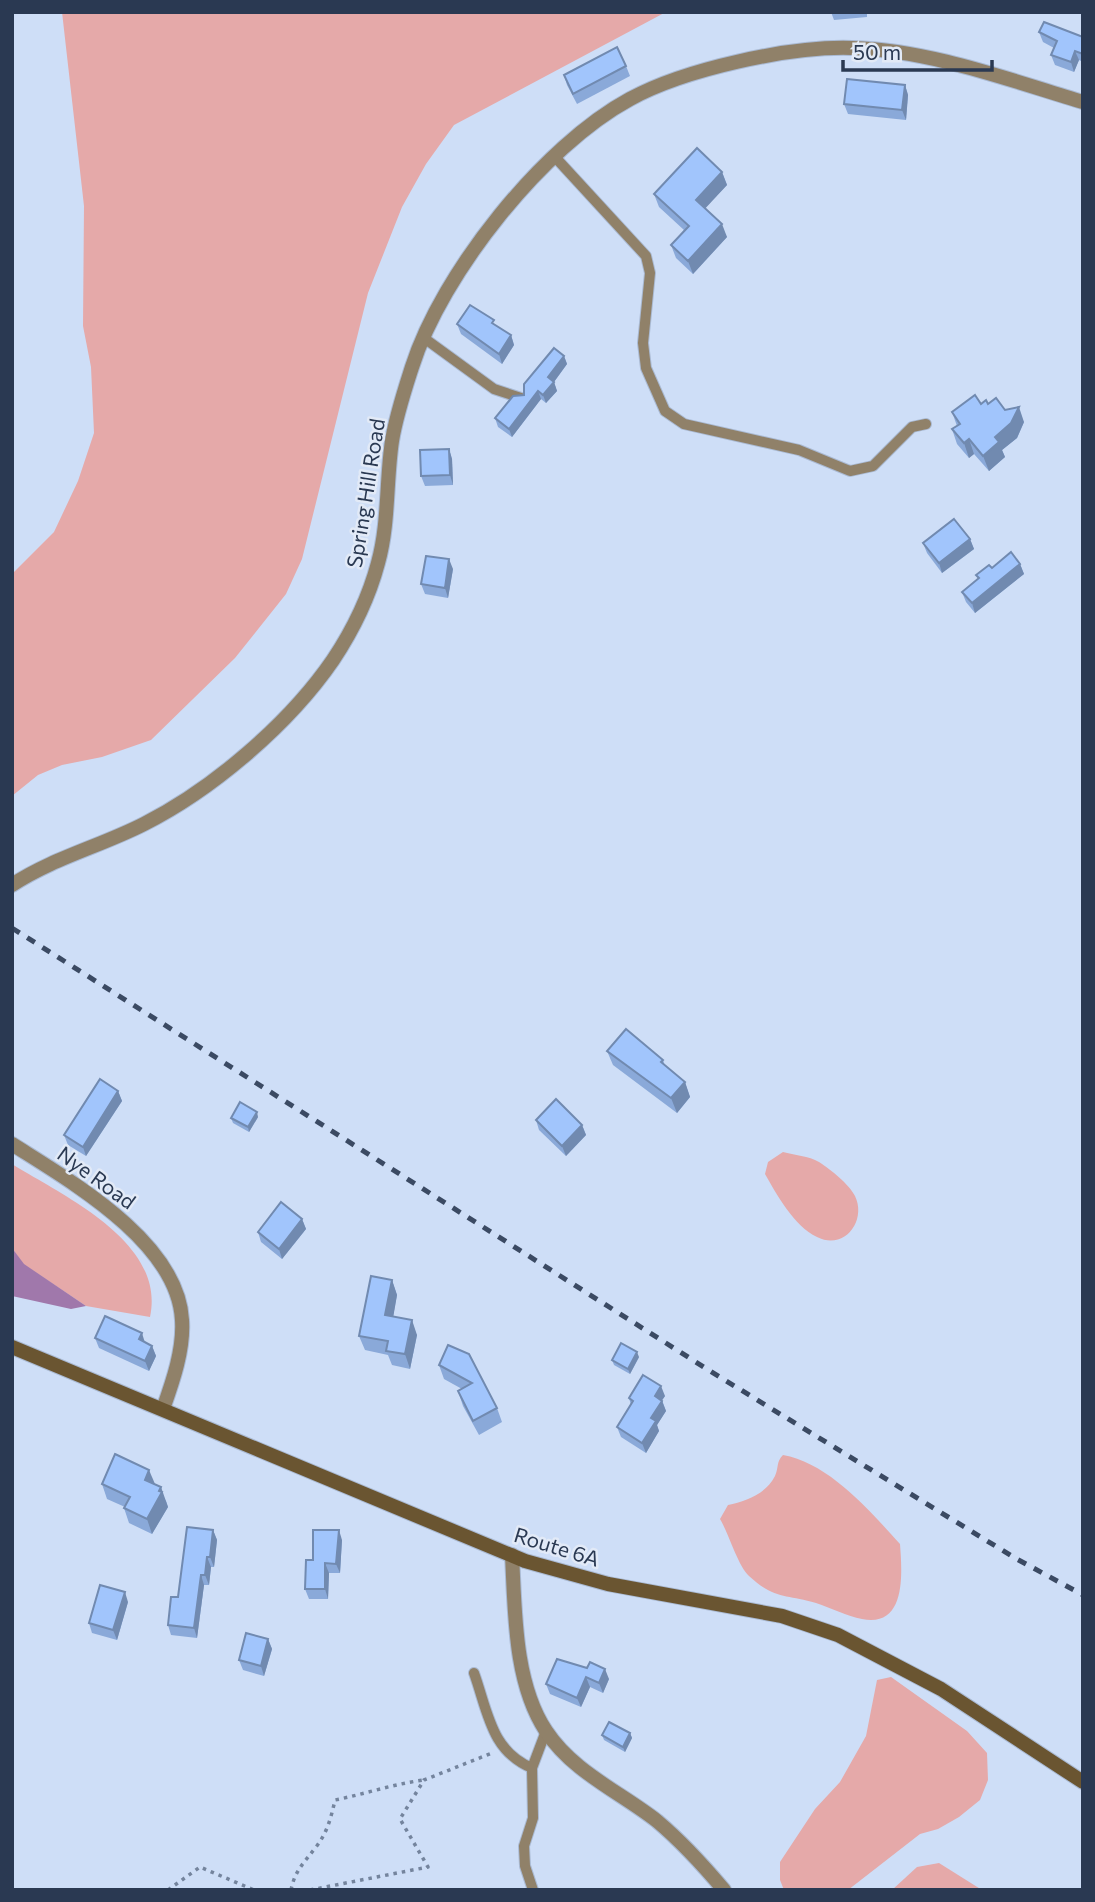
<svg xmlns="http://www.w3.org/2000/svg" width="1095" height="1902" font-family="Commissioner,sans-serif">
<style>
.green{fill:#e5a9a9}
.water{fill:#a078ab}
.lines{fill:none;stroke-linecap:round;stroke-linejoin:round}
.lane-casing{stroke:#aabad3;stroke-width:12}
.street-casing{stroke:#aabad3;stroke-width:16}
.secondary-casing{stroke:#aabad3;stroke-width:16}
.path{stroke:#74849d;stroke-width:3.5;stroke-dasharray:3.5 5;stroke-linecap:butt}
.lane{stroke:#908169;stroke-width:10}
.street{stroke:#908169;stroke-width:14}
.secondary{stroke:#6a5531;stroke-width:14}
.rail{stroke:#3b4a63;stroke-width:5;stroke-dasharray:9 9;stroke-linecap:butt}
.wall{fill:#8aa9d9}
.shaded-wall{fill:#718ab0}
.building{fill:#a1c5fc;stroke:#718ab0;stroke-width:2}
.labels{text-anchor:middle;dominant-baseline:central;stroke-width:5;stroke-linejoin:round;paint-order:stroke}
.street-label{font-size:21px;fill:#2a3952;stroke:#e2eaf7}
</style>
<rect width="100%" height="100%" fill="#cedef7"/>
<g class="green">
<path d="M62 12H666L454 125 426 164 402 207 368 293 302 559 286 594 235 658 151 740 102 757 62 765 38 775 12 796V574L54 532 78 481 94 433 91 367 83 326 84 206Z"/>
<path d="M783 1152C794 1155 809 1156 819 1162 831 1170 849 1184 855 1196 867 1221 844 1251 817 1237 794 1226 777 1195 765 1174L768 1162Z"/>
<path d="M12 1164C65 1197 166 1242 150 1317L86 1306 23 1264 12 1248Z"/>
<path d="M783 1455C829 1463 870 1511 900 1544 902 1572 907 1628 862 1619 847 1616 831 1608 816 1603 786 1594 775 1600 749 1576 738 1566 729 1534 720 1519L728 1505C746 1501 766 1494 775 1476 779 1467 776 1462 783 1455Z"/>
<path d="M891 1677 967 1731 987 1753 988 1780 980 1800 959 1817 938 1829 920 1834 848 1890H784L780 1880V1862L815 1809 840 1782 866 1736 877 1680Z"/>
<path d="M939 1863 982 1890H892L917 1867Z"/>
</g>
<path class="water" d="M12 1248 24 1264 86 1306 71 1309 12 1296Z"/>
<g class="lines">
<defs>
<g id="lane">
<path d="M555 157 646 256 650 273 643 343 646 368 665 411 684 424 799 450 850 471 873 466 912 427 926 424"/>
<path d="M424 338 494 389 521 398"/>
<path d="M474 1673C488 1712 491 1751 532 1768"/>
<path d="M533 1890 525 1866 524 1846 533 1818 532 1768 546 1731"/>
</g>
<g id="street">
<path d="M12 885C53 858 101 846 144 824 213 789 289 724 333 660 353 630 369 597 378 563 389 524 386 481 392 441 396 416 404 392 412 367 442 273 543 146 630 99 685 69 790 46 852 48 930 50 1009 80 1083 102"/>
<path d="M12 1144C70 1181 178 1242 182 1320 184 1349 173 1381 163 1409"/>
<path d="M512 1555C515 1611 514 1683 546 1731 573 1772 620 1792 657 1821 682 1842 703 1865 724 1890"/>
</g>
<path id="secondary" d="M12 1347 525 1561 608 1584 782 1616 838 1635 941 1689 1083 1782"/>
</defs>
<use href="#lane" class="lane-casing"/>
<use href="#street" class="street-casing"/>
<use href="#secondary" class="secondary-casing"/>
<g class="path">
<path d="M168 1890 200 1867 254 1890"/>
<path d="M291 1890C295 1870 304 1863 316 1847 327 1833 331 1818 335 1800 365 1794 393 1784 424 1780"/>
<path d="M310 1890 428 1867 400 1819 424 1780 492 1753"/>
</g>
<use href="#lane" class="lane"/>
<use href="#street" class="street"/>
<use href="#secondary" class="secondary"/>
<path class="rail" d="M12 928 710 1371 1015 1558 1083 1595"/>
</g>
<g class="wall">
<path d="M831 12H867V17L834 20Z"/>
<path d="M1039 32 1083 37V62L1079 60 1074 72 1055 65 1051 55 1054 48 1043 42Z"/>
<path d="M626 66 630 76 577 104 567 85 564 75Z"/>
<path d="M905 85 908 95 906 120 848 114 844 104Z"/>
<path d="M722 172 727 185 705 208 727 237 693 274 676 258 671 245 684 230 659 207 654 194Z"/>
<path d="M457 324 511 335 514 345 502 364 461 334Z"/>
<path d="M564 356 567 364 554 382 557 391 546 403 541 399 512 437 498 427 495 418 524 395Z"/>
<path d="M988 404 1005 410 1024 422 1017 438 1002 450 1005 457 989 471 974 454 969 458 957 444 952 429 957 426 952 412Z"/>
<path d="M449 449 452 459 453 485 425 486 421 476Z"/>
<path d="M970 539 974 549 942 573 927 553 923 543Z"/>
<path d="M1020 564 1024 574 975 613 966 602 962 592 978 579 976 575 992 568Z"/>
<path d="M453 569 448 598 425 594 421 584Z"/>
<path d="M607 1051 663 1060 665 1066 685 1082 690 1097 677 1113 613 1065Z"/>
<path d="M118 1091 122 1101 86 1156 68 1145 64 1135Z"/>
<path d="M258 1117 249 1132 233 1123 231 1118Z"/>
<path d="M536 1120 582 1125 586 1135 566 1156 539 1130Z"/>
<path d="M302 1219 306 1229 282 1259 261 1242 258 1232Z"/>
<path d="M392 1280 397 1295 393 1316 417 1335 410 1369 392 1365 388 1355 365 1350 359 1336Z"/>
<path d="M95 1338 145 1342 152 1346 156 1356 149 1371 99 1348Z"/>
<path d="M448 1345 497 1408 502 1422 479 1435 463 1406 458 1391 462 1389 444 1379 439 1365Z"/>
<path d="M639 1357 630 1374 614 1365 612 1360Z"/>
<path d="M665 1396 662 1400 666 1411 657 1425 659 1431 646 1453 621 1437 617 1427 631 1405 629 1398Z"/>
<path d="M102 1484H155L166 1501 168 1507 152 1534 129 1523 124 1508 125 1507 107 1499Z"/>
<path d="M213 1530 217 1540 214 1567H211L209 1585H204L197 1638 171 1635 168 1625 178 1597Z"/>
<path d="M342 1540 340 1573H329L328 1599H309L305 1589 313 1560Z"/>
<path d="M128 1602 117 1640 92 1633 89 1623Z"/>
<path d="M268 1639 272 1649 264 1676 243 1670 239 1660Z"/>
<path d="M557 1659 609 1679 603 1693 590 1687 581 1707 550 1694 546 1684Z"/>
<path d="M630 1733 632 1738 625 1752 604 1740 602 1735Z"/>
</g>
<g class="shaded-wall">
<path d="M1075 51 1079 60 1074 72 1071 62Z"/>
<path d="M905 85 908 95 906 120 902 110Z"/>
<path d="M722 172 727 185 701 213 696 200Z"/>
<path d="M722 224 727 237 693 274 688 261Z"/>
<path d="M511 335 514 345 502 364 499 354Z"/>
<path d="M564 356 567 364 551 386 548 377Z"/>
<path d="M554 382 557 391 546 403 543 395Z"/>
<path d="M538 391 541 399 512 437 509 429Z"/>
<path d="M1019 407 1024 422 1017 438 1002 450 1005 457 989 471 983 456 995 437Z"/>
<path d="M969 439 974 454 969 458 964 443Z"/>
<path d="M449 449 452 459 453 485 450 475Z"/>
<path d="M970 539 974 549 942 573 939 563Z"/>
<path d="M449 559 453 569 448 598 445 588Z"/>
<path d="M1020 564 1024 574 975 613 972 603Z"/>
<path d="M685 1082 690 1097 677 1113 671 1098Z"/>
<path d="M118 1091 122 1101 86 1156 83 1147Z"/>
<path d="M257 1112 258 1117 249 1132 248 1127Z"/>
<path d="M582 1125 586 1135 566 1156 562 1146Z"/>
<path d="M302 1219 306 1229 282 1259 279 1249Z"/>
<path d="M392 1280 397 1295 391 1330 385 1315Z"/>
<path d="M412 1320 417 1335 410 1369 405 1354Z"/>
<path d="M142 1333 145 1343 139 1339Z"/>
<path d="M152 1346 156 1356 149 1371 145 1361Z"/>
<path d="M637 1352 639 1357 630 1374 628 1369Z"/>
<path d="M661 1386 665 1396 658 1406 655 1396Z"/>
<path d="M662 1401 666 1411 657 1425 659 1431 646 1453 642 1443 651 1418Z"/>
<path d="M149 1470 155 1484 145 1480Z"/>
<path d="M161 1487 168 1507 152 1534 147 1519Z"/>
<path d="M213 1530 217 1540 214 1567 210 1557Z"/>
<path d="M339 1530 342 1540 340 1573 336 1564Z"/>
<path d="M207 1557 211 1567 209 1585 205 1575Z"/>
<path d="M325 1563 329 1573 328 1599 325 1589Z"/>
<path d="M201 1575 204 1585 197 1638 194 1628Z"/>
<path d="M125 1592 128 1602 117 1640 113 1630Z"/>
<path d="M268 1639 272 1649 264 1676 261 1666Z"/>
<path d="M605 1669 609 1679 603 1693 599 1683Z"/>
<path d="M586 1677 590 1687 581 1707 577 1698Z"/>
<path d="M630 1733 632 1738 625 1752 623 1747Z"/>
</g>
<g class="building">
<path d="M1044 22 1083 37V54L1075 51 1071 62 1051 55 1057 41 1039 32Z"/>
<path d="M617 47 626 66 573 94 564 75Z"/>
<path d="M847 79 905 85 902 110 844 104Z"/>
<path d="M697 148 722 172 696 200 722 224 688 261 671 245 689 226 654 194Z"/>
<path d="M470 305 494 320 492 323 511 335 499 354 457 324Z"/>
<path d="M554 348 564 356 548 377 554 382 543 395 538 391 509 429 495 418 513 396 524 395V384Z"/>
<path d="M975 395 981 404 986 400 988 404 996 398 1005 410 1019 407 1011 423 995 437 999 442 983 456 969 439 964 443 952 429 960 424 952 412Z"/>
<path d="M449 449 450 475 421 476 420 450Z"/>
<path d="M954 519 970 539 939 563 923 543Z"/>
<path d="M1011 552 1020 564 972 603 962 592 979 578 976 575 989 565 992 568Z"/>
<path d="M426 556 449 559 445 588 421 584Z"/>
<path d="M626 1029 663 1060 661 1062 685 1082 671 1098 607 1051Z"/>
<path d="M100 1079 118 1091 83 1147 64 1135Z"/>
<path d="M556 1099 582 1125 562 1146 536 1120Z"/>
<path d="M240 1102 257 1112 248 1127 231 1118Z"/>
<path d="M281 1202 302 1219 279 1249 258 1232Z"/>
<path d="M371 1276 392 1280 385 1315 412 1320 405 1354 386 1351 388 1341 359 1336Z"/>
<path d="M105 1316 142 1333 139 1339 152 1346 145 1361 95 1338Z"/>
<path d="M621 1343 637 1352 628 1369 612 1360Z"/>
<path d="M448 1345 469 1354 497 1408 473 1421 458 1391 472 1383 439 1365Z"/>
<path d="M643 1375 661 1386 655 1396 662 1401 651 1418 656 1421 642 1443 617 1427 633 1401 629 1398Z"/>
<path d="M115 1454 149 1470 145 1480 161 1487 159 1491 162 1492 147 1519 124 1508 130 1497 102 1484Z"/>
<path d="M187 1527 213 1530 210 1557H207L205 1575H201L194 1628 168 1625 171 1597H178Z"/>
<path d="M313 1530H339L336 1564 325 1563V1589H305L306 1560H313Z"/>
<path d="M100 1585 125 1592 113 1630 89 1623Z"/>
<path d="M246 1633 268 1639 261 1666 239 1660Z"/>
<path d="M557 1659 587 1668 590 1662 605 1669 599 1683 586 1677 577 1698 546 1684Z"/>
<path d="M609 1722 630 1733 623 1747 602 1735Z"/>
</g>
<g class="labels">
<g class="street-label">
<text transform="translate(365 493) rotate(-81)">Spring Hill Road</text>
<text transform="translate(97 1177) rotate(36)">Nye Road</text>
<text transform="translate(557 1546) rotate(17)">Route 6A</text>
</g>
</g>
<rect width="1095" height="1902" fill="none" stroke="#2a3952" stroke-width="28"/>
<path d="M843 60v10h149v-10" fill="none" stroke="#2a3952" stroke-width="3.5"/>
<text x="853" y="60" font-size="21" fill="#2a3952" stroke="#e2eaf7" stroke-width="5" paint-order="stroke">50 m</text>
</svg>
